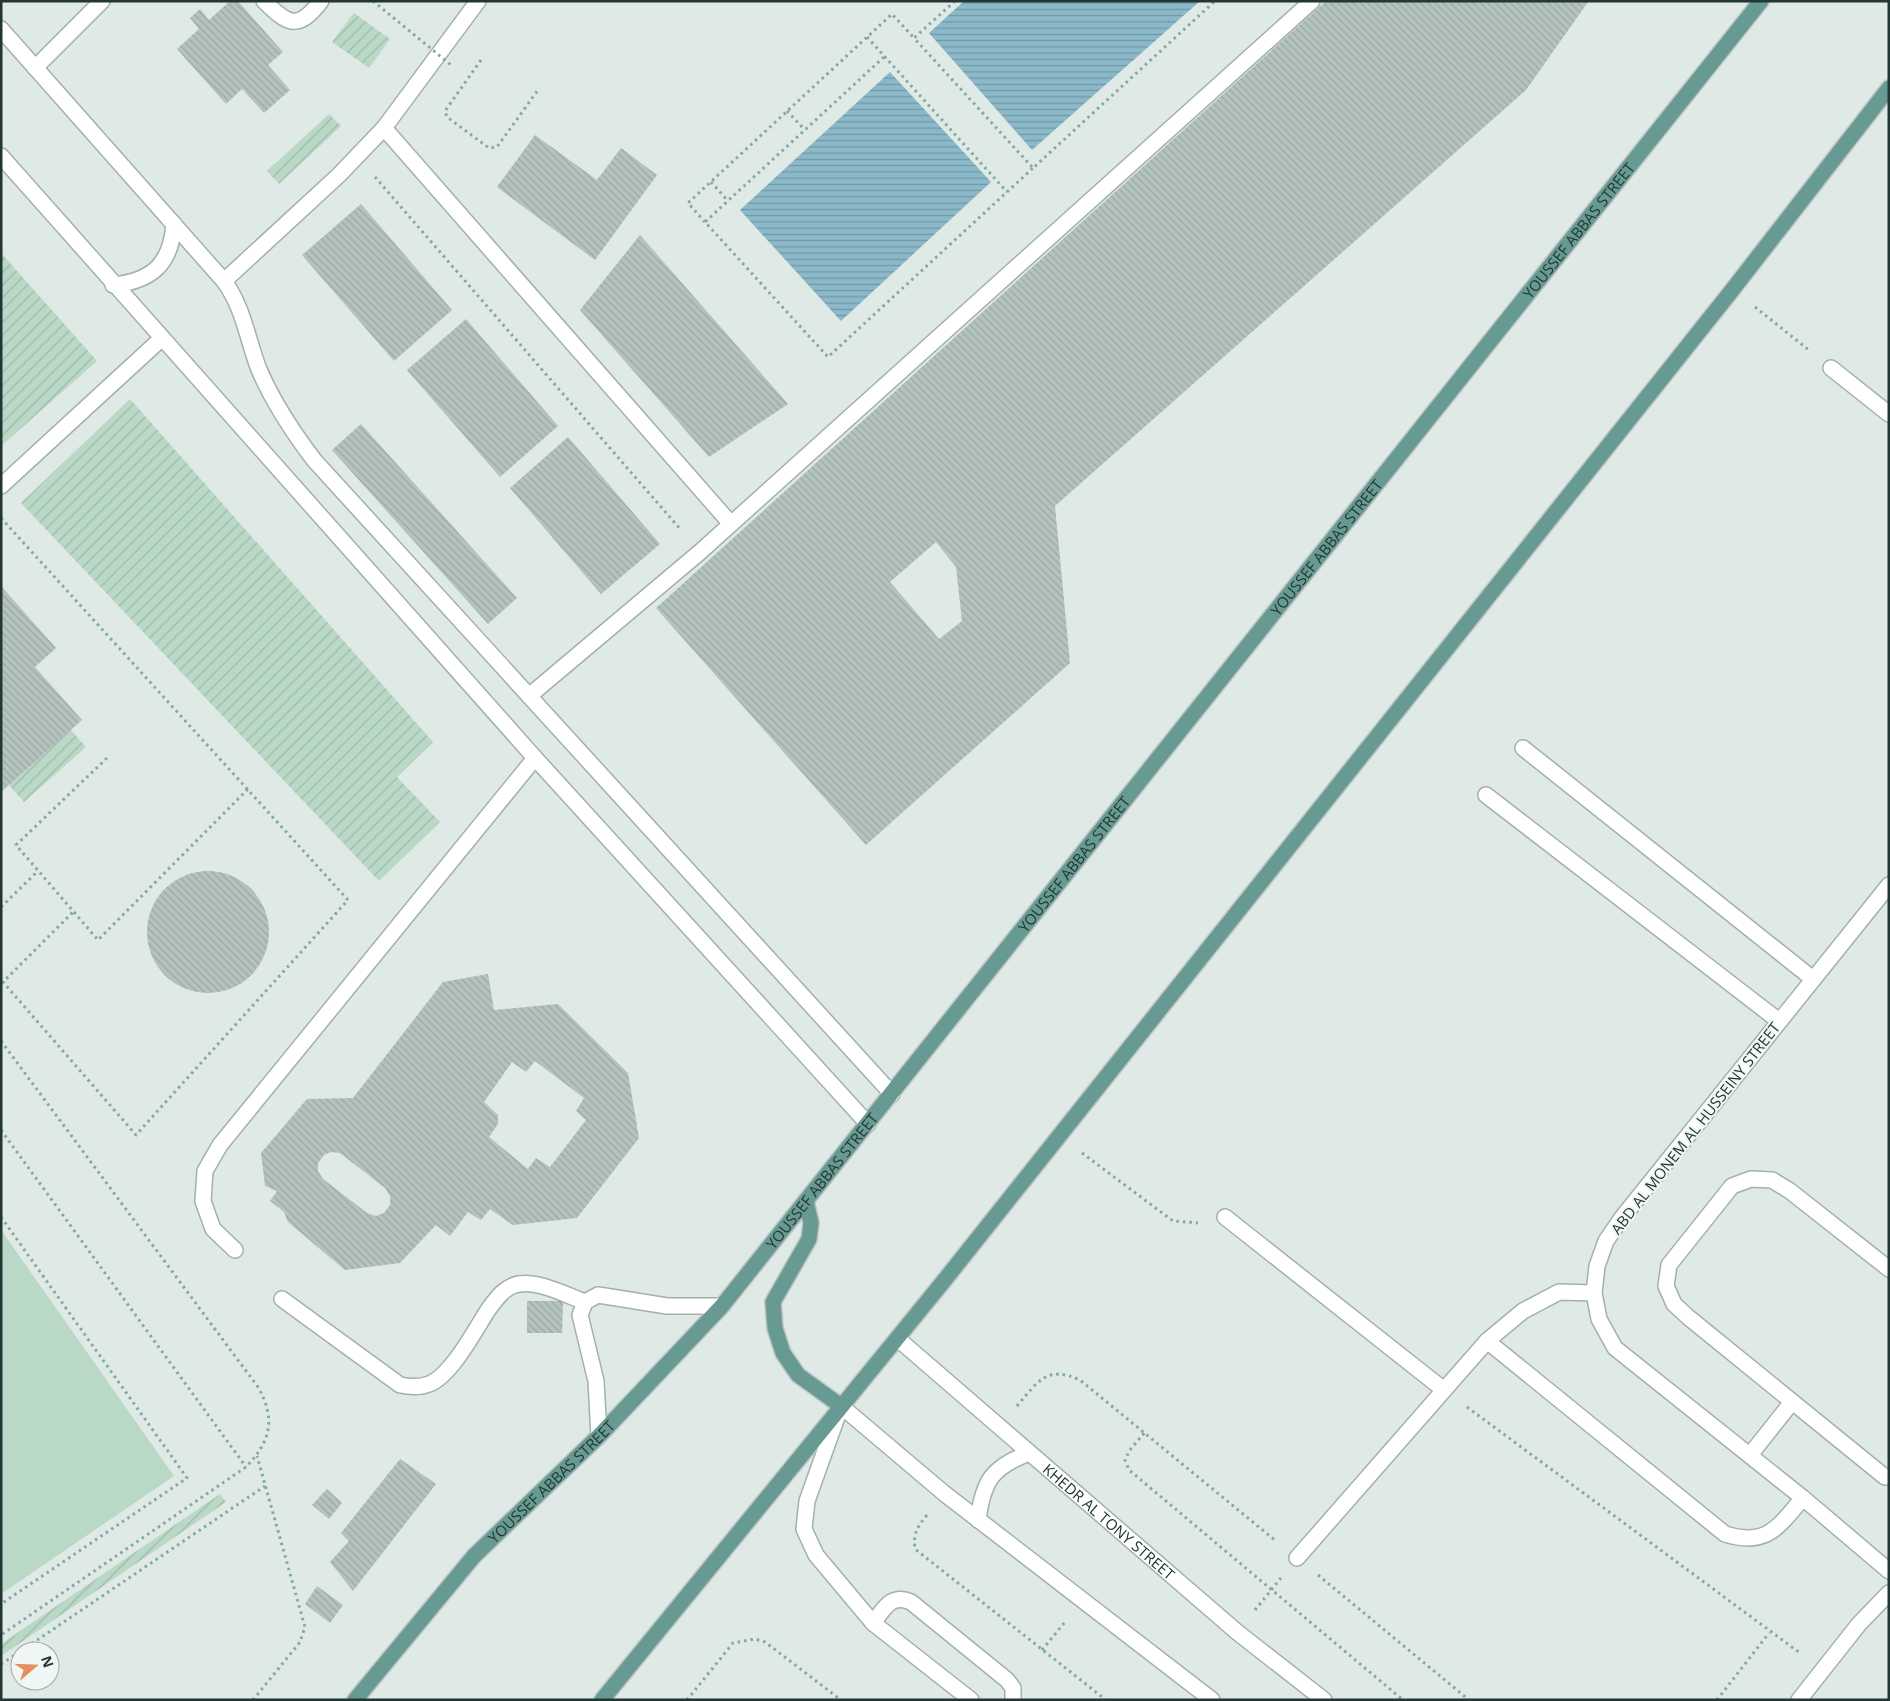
<svg xmlns="http://www.w3.org/2000/svg" width="1890" height="1701" font-family="'Open Sans',sans-serif">
<style>
.garden{fill:url(#garden-furrows)}
.pitch{fill:#b9d8c5}
.water{fill:url(#water-rules)}
.building{fill:url(#building-back-hatch);fill-rule:evenodd}
.lines{fill:none;stroke-linecap:round;stroke-linejoin:round}
.minor-casing{stroke:#a3b0ac;stroke-width:18}
.major-casing{stroke:#bdc3c2;stroke-width:18}
.path{stroke:#82a9a1;stroke-width:3;stroke-dasharray:2.5 4;stroke-linecap:butt}
.minor{stroke:#fff;stroke-width:15}
.major{stroke:#679a93;stroke-width:15}
.path-bridge{stroke:#82a9a1;stroke-width:3;stroke-dasharray:2.5 4;stroke-linecap:butt}
.labels{text-anchor:middle;dominant-baseline:central;stroke-width:4;stroke-linejoin:round;paint-order:stroke}
.street-label{font-size:15px;fill:#223733;stroke:#eff6f3}
</style>
<defs>
<pattern id="garden-furrows" width="10" height="10" patternUnits="userSpaceOnUse" patternTransform="scale(1.25)"><rect width="10" height="10" fill="#b9d8c5"/><path d="M-1 1l2-2M0 10L10 0M9 11l2-2" fill="none" stroke="#9fbaaa"/></pattern>
<pattern id="water-rules" width="6" height="5" patternUnits="userSpaceOnUse" patternTransform="scale(1.25)"><rect width="6" height="5" fill="#8bb9c9"/><path d="M0 2.5h6" fill="none" stroke="#7197a4"/></pattern>
<pattern id="building-back-hatch" width="6" height="6" patternUnits="userSpaceOnUse" patternTransform="scale(1.25)"><rect width="6" height="6" fill="#b4c3be"/><path d="M-1 5l2 2M0 0l6 6M5-1l2 2" fill="none" stroke="#9aa8a4"/></pattern>
</defs>
<rect width="100%" height="100%" fill="#dfe9e5"/>
<g class="garden">
<path d="M354 13 390 39 369 68 332 42Z"/>
<path d="M329 114 341 126 279 184 267 171Z"/>
<path d="M1 253 97 361 1 446Z"/>
<path d="M130 399 433 742 397 777 440 822 379 881 21 503Z"/>
<path d="M70 729 86 747 24 802 9 785Z"/>
<path d="M220 1494 226 1502 1 1656V1644Z"/>
</g>
<path class="pitch" d="M1 1230 174 1476 1 1594Z"/>
<g class="water">
<path d="M964 1H1200L1032 150 929 33Z"/>
<path d="M890 72 991 182 841 321 740 210Z"/>
</g>
<g class="building">
<path d="M230 1H238L283 52 268 65 290 90 264 113 242 89 226 104 177 49 199 29 190 18 200 9 209 20Z"/>
<path d="M1326 1 1588 2 1526 90 1055 506 1070 663 866 845 656 608ZM936 542 956 567 962 621 939 639 890 582Z"/>
<path d="M535 135 597 180 621 148 657 175 595 260 497 187Z"/>
<path d="M361 204 452 310 394 361 302 255Z"/>
<path d="M640 235 788 404 709 457 580 310Z"/>
<path d="M466 319 558 426 500 477 407 370Z"/>
<path d="M361 424 517 598 488 624 332 450Z"/>
<path d="M568 437 660 544 601 594 510 488Z"/>
<path d="M1 586 56 648 35 667 82 720 1 792Z"/>
<circle cx="208" cy="932" r="61"/>
<path d="M488 974 494 1010 558 1004 628 1073 639 1138 577 1218 513 1225 490 1209 481 1220 468 1212 450 1236 436 1225 400 1263 345 1270 288 1222 284 1212 270 1201 277 1191 265 1186 261 1153 307 1099 353 1098 443 982ZM535 1061 584 1098 576 1111 586 1120 550 1167 536 1158 528 1169 489 1137 498 1124V1115L484 1102 512 1062 526 1072ZM331 1152 340 1153 385 1188 390 1196V1205L384 1213 376 1216 367 1213 323 1179 318 1171V1163L324 1155Z"/>
<path d="M527 1301H563L562 1333H527Z"/>
<path d="M400 1459 436 1484 353 1591 330 1562 349 1541 341 1533Z"/>
<path d="M327 1489 342 1503 329 1519 312 1505Z"/>
<path d="M317 1586 343 1605 330 1623 305 1604Z"/>
</g>
<g class="lines">
<defs>
<g id="minor">
<path d="M264 1C288 25 298 31 321 1"/>
<path d="M1 29 224 281C243 307 247 337 258 367 272 401 292 431 314 460L892 1094"/>
<path d="M35 68 102 1"/>
<path d="M384 128 731 524"/>
<path d="M1 156 535 758 868 1124"/>
<path d="M224 281 339 175 384 128 478 1"/>
<path d="M113 285C152 281 171 264 174 224"/>
<path d="M1831 368 1889 414"/>
<path d="M1 486 161 339"/>
<path d="M529 696 700 552 1312 1"/>
<path d="M1523 748 1813 979"/>
<path d="M1486 795 1779 1021"/>
<path d="M1889 885 1621 1219 1606 1241 1597 1266 1594 1293 1599 1319 1615 1348 1803 1498 1889 1571"/>
<path d="M1225 1217 1444 1390"/>
<path d="M235 1250 213 1229 203 1201 205 1171 220 1145 535 758"/>
<path d="M1889 1269 1790 1191 1772 1180 1751 1179 1732 1186 1669 1265 1666 1286 1674 1304 1688 1317 1885 1477H1889"/>
<path d="M282 1299 400 1385C410 1387 419 1388 429 1384 451 1376 475 1330 488 1310 496 1299 505 1286 519 1284 540 1281 566 1295 585 1302"/>
<path id="s1" d="M898 1339 1237 1632 1324 1700"/>
<path d="M1487 1341 1725 1534C1767 1547 1778 1527 1803 1498"/>
<path d="M599 1436 596 1381 580 1315 585 1302 598 1295 667 1306H722"/>
<path d="M1750 1455 1792 1402"/>
<path d="M978 1520C983 1481 992 1467 1029 1453"/>
<path d="M1297 1558 1487 1341 1523 1311 1559 1292 1594 1293"/>
<path d="M873 1623C884 1609 891 1593 911 1602L1007 1680 1013 1688V1700"/>
<path d="M971 1700 873 1623 816 1555 804 1529 807 1501 841 1406 945 1494 1212 1700"/>
<path d="M1799 1700 1859 1624 1889 1593"/>
</g>
<g id="major">
<path d="M806 1201 811 1223 809 1239 773 1302 775 1328 783 1353 798 1375 841 1406"/>
<path id="s2" d="M355 1700 474 1556 599 1436 722 1306 1761 1"/>
<path d="M602 1700 943 1282 1733 289 1889 88"/>
</g>
</defs>
<use href="#minor" class="minor-casing"/>
<use href="#major" class="major-casing"/>
<g class="path">
<path d="M955 1 914 38 1033 168 1215 1"/>
<path d="M867 37 1007 192"/>
<path d="M884 57 705 222 828 357 1033 168"/>
<path d="M481 60 445 111 447 117 489 148 497 147 538 90"/>
<path d="M787 111 805 130"/>
<path d="M375 177 681 530"/>
<path d="M711 182 728 201"/>
<path d="M705 222 688 203 892 14 914 38"/>
<path d="M1755 307 1810 351"/>
<path d="M1 518 348 900 136 1135 3 982 74 911"/>
<path d="M107 758 16 845 98 940 248 789"/>
<path d="M1 907 38 871"/>
<path d="M1 1041 258 1387C276 1419 271 1441 246 1467L1 1635"/>
<path d="M1 1130 246 1467"/>
<path d="M1082 1153 1173 1221 1198 1223"/>
<path d="M1 1217 187 1478 1 1604"/>
<path d="M1017 1406C1038 1381 1047 1365 1080 1380L1276 1541"/>
<path d="M1467 1407 1800 1653"/>
<path d="M1144 1433 1130 1450 1125 1460 1129 1470 1403 1700"/>
<path d="M927 1515C917 1527 913 1534 915 1549L1106 1700"/>
<path d="M1318 1575 1469 1700"/>
<path d="M1255 1610 1281 1578"/>
<path d="M1042 1650 1065 1622"/>
<path d="M21 1651 265 1486"/>
<path d="M1 1664 20 1652"/>
<path d="M253 1700 300 1642 305 1627 257 1456"/>
<path d="M687 1700 733 1643 755 1639 765 1642 841 1700"/>
<path d="M1717 1700 1769 1633"/>
</g>
<use href="#minor" class="minor"/>
<use href="#major" class="major"/>
<path class="path-bridge" d="M373 1 451 65"/>
</g>
<g class="labels">
<g class="street-label">
<text stroke="none"><textPath href="#s2" startOffset="1914">YOUSSEF ABBAS STREET</textPath></text>
<text stroke="none"><textPath href="#s2" startOffset="1509">YOUSSEF ABBAS STREET</textPath></text>
<text stroke="none"><textPath href="#s2" startOffset="1104">YOUSSEF ABBAS STREET</textPath></text>
<text transform="translate(1695 1128) rotate(-52)">ABD AL MONEM AL HUSSEINY STREET</text>
<text stroke="none"><textPath href="#s2" startOffset="699">YOUSSEF ABBAS STREET</textPath></text>
<text stroke="none"><textPath href="#s2" startOffset="294">YOUSSEF ABBAS STREET</textPath></text>
<text stroke="none"><textPath href="#s1" startOffset="279">KHEDR AL TONY STREET</textPath></text>
</g>
</g>
<rect width="1890" height="1701" fill="none" stroke="#223733" stroke-width="5"/>
<g transform="translate(35 1666) rotate(71)"><circle r="24" fill="#eff6f3" stroke="#9daaa6"/>
<path d="M0-4L9 19L0 12L-9 19Z" fill="#e58f61"/>
<text y="-8" font-size="14" font-weight="bold" text-anchor="middle" fill="#223733">N</text>
</g>
</svg>
